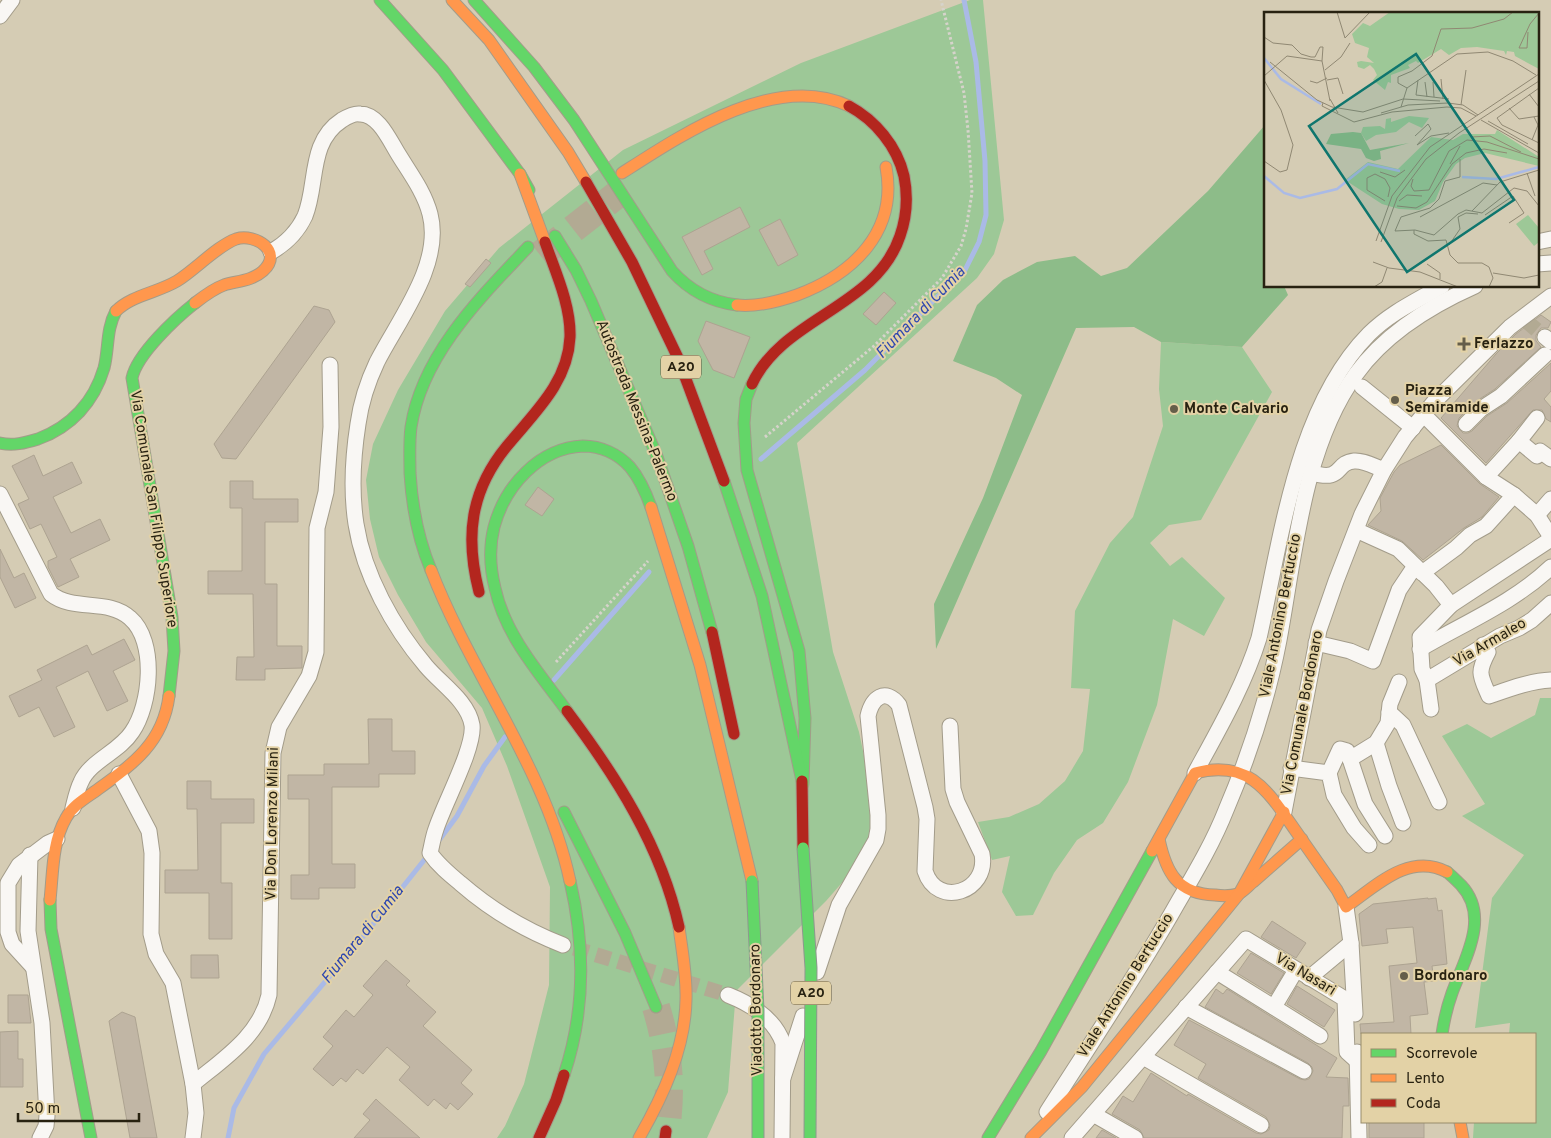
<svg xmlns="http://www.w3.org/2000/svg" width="1551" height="1138" font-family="Overpass,sans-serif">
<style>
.green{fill:#9dc897}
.forest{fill:#8dbc89}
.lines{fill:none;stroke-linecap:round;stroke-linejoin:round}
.stream{stroke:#aabae6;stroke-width:5}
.building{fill:#c1b6a5;stroke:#ada391}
.street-tunnel{stroke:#b2aa93;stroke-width:15;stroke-dasharray:15 8;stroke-linecap:butt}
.highway-tunnel{stroke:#b2aa93;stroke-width:28;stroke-dasharray:28 14;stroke-linecap:butt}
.street-casing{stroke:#a39c8a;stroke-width:17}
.fast-casing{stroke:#a39c8a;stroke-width:13}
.slow-casing{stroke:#a39c8a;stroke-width:13}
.jam-casing{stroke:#a39c8a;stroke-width:13}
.path{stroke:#d6d3cb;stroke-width:3;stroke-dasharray:2.5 2.5;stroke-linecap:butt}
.street{stroke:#f9f7f4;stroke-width:15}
.fast{stroke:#63d668;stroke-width:11}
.slow{stroke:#ff974d;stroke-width:11}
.jam{stroke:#b3261e;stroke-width:11}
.fast-bridge-casing{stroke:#8f988f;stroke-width:13;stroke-linecap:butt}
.fast-bridge{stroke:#63d668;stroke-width:11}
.poi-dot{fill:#655e4a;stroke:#e3d2a6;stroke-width:2}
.labels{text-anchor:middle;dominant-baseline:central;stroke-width:4;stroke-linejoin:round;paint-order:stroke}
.shield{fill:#e3d2a6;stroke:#60573e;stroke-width:1}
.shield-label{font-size:14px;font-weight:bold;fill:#282211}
.poi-label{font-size:15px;font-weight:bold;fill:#282211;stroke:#e3d2a6;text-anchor:start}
.street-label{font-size:15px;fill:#282211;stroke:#e3d2a6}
.water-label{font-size:16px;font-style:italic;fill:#2e47af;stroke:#e3d2a6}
.inset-river{fill:none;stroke:#aabae6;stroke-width:2.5}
.inset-road{fill:none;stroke:#908873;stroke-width:1}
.view{fill:#0f766e;fill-opacity:0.15;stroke:#0f766e;stroke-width:2.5}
.inset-edge{fill:none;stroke:#282211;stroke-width:2.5}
</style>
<rect width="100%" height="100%" fill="#d5ccb4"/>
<g class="green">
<path d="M970 0H983L1004 220 994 254 977 278 797 443 833 652 859 732 872 794 869 842 847 877 826 901 736 991 728 1092 707 1138H497L505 1126 524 1084 549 985 550 887 507 766 482 708 426 642 398 595 379 557 370 519 366 480 373 444 398 390 445 311 499 248 623 150 801 63Z"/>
<path d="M1161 342 1242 347 1272 392 1201 520 1169 525 1150 543 1170 566 1182 557 1225 598 1204 636 1173 619 1157 705 1128 782 1103 823 1077 840 1054 873 1033 915 1016 916 1002 892 1010 856 992 860 978 822 1009 817 1039 804 1065 781 1083 751 1090 689 1071 688 1075 611 1110 543 1133 517 1163 426 1159 389Z"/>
<path d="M1540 698H1551V1138H1473L1474 1122H1535V1034H1509L1510 1023 1475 1028 1492 898 1524 855 1462 816 1485 804 1442 736 1467 724 1491 738 1535 715Z"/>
</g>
<path class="forest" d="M1265 125V286H1284L1288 295 1242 347 1161 342 1134 327 1076 328 936 649 934 604 983 498 1022 395 996 378 953 361 977 305 1003 280 1037 262 1075 256 1101 276 1127 268 1208 191Z"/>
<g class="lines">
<g class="stream">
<path d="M761 459 865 370 937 297 964 272 979 242 986 215 985 161 976 62 964 0"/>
<path d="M554 680 649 572"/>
<path d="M437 843 457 816 484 766 505 737"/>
<path d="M228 1138 234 1108 264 1054 362 938 429 854"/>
</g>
</g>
<g class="building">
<path d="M740 207 750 227 704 251 713 269 702 275 682 237Z"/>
<path d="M780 219 798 255 778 266 759 230Z"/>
<path d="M486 259 491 263 470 287 465 284Z"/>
<path d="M884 292 896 303 876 325 863 314Z"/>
<path d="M314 306 329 310 335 322 236 459 222 458 214 444Z"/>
<path d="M1541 315 1551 322 1548 328H1541L1536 335V341L1541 347 1495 389 1475 402 1459 418 1457 426 1463 433H1468L1472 431 1487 416 1507 403 1551 363V391L1544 399 1551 407V422L1546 419 1542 410H1533L1486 463 1441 418 1496 354 1516 334Z"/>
<path d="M706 321 750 337 734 378 713 370 698 341Z"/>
<path d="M1441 445 1480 484 1499 497 1482 517 1464 528 1423 560 1402 541 1368 525 1381 511 1380 498 1394 472 1400 465Z"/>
<path d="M34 455 43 476 72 462 82 483 53 497 71 533 100 519 110 540 70 559 79 577 58 587 48 567V561L57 557 41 524 30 529 18 504 29 499 12 466Z"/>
<path d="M230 481H253V499H298V522H265V584H277V646H302V668L265 669V680H236L237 657H254L253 594H208V571H242V508H230Z"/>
<path d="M538 487 554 499 542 516 525 505Z"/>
<path d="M0 549 14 578 24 573 36 598 15 608 0 577Z"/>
<path d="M124 639 135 660 113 671 128 701 107 711 88 671 56 687 75 727 54 737 39 707 19 717 9 696 42 680 37 670 87 645 92 655Z"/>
<path d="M368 719H392V751H415V774H379V787H332V864H355V888H319V899H291V875H309V799H288V775H324V764H369Z"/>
<path d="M187 781H211V799H254V823H221V883H232V939H209V893H165V870H198L197 809H187Z"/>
<path d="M1428 898V899L1436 898 1438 911 1442 910 1447 964 1432 966 1434 981 1424 982 1428 1014 1410 1016 1411 1034H1361L1360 1024 1394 1022 1389 966 1417 963 1413 927 1386 929 1388 943 1362 946 1359 914 1373 904Z"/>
<path d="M1272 921 1306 943 1296 958 1261 937Z"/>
<path d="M1251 953 1284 973 1271 994 1237 973Z"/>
<path d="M191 955H218L219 978H191Z"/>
<path d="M386 960 410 981 406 985 436 1012 423 1026 472 1070 461 1083 473 1094 458 1110 450 1103 446 1109 434 1099 428 1106 399 1080 410 1067 387 1047 363 1074 357 1069 346 1082 341 1078 333 1086 313 1069 333 1046 323 1037 346 1010 354 1017 373 995 363 986Z"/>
<path d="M1297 986 1335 1010 1324 1027 1287 1004Z"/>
<path d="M1216 989 1223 994 1227 989 1337 1058 1326 1077 1348 1078 1349 1106H1343L1342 1138H1144L1140 1130 1112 1114 1123 1096 1133 1102 1151 1073 1187 1096 1188 1094 1256 1133 1261 1134 1269 1130 1270 1125 1266 1117 1198 1078 1206 1064 1174 1045 1189 1020 1300 1079 1305 1080 1309 1079 1313 1071 1312 1067 1308 1063 1205 1007Z"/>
<path d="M8 995H28L31 1023H8Z"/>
<path d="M122 1012 135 1017 157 1138H130L109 1021Z"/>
<path d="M18 1031V1059H23V1087H0V1032Z"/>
<path d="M376 1099 379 1102 420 1138H354L370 1120 363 1114Z"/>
<rect x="1369" y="1122" width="55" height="16"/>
<path d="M1102 1130 1116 1138H1096Z"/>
</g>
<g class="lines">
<g class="street-tunnel">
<path d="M1525 320 1545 337"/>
<path d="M574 948 728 995"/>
</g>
<g class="highway-tunnel">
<path d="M540 255 619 193"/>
<path d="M656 1007C669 1050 672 1086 666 1131"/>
</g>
<defs>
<g id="street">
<path d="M0 16 12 0"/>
<path d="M1537 242 1551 239"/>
<path d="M271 252C285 244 298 231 305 216 318 184 308 142 342 120 347 117 354 113 360 114 378 114 389 139 397 152 409 172 424 191 430 214 443 264 399 319 377 362 368 381 361 402 358 424 353 456 351 492 356 524 364 575 393 627 426 666 441 684 468 701 472 725 475 747 444 804 436 829 433 837 432 845 430 853 438 865 449 874 460 883 491 910 524 930 563 945"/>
<path d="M1537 264 1551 263"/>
<path d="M1545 337 1551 342"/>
<path d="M1362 387 1413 428"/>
<path d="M1423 414 1486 477 1514 495 1537 515 1551 537"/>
<path d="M1466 424 1481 409 1501 396 1545 355"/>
<path d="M1519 441 1537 456 1540 451 1551 459"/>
<path d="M1312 473C1344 482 1334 463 1354 461 1364 460 1375 467 1384 470"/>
<path d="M1486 477 1519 441 1537 418"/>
<path d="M0 494 51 594C74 612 108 598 130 618 157 641 151 705 132 732 119 752 90 761 81 782 77 790 75 800 73 808"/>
<path d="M1537 515 1551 499"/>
<path d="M1356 530 1398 549 1436 586 1451 605"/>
<path d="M1422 573 1456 548 1470 535 1486 526 1514 495"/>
<path d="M1316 643 1350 651 1373 661 1399 590 1415 566"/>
<path d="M1483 645 1488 652C1477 673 1480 675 1489 696 1509 689 1530 681 1551 680"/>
<path d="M1420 649C1464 623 1513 603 1551 567"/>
<path d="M1427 680 1500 636 1519 628 1532 620 1551 603"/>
<path d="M1431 709 1427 680 1422 669 1420 637 1451 605 1551 539"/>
<path d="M1389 712 1403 725 1439 802"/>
<path d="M1376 743 1389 786 1403 823"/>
<path d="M1350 759 1365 804 1385 836"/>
<path d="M1291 768 1329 773 1334 795 1354 828 1369 845"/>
<path d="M1195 773C1219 729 1244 686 1259 638 1281 541 1296 408 1369 334 1390 313 1416 301 1442 286"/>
<path d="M1329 773 1340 749 1347 751 1350 759 1376 743 1388 723 1390 704 1399 682"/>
<path d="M119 774 149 831 152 853 151 934 156 954 173 983 193 1084 196 1113 193 1138"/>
<path d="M1284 812 1319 630 1336 581 1362 514 1384 470 1405 437 1434 402 1510 327 1551 296"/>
<path d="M30 855 28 931 42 1023 47 1116 46 1126 40 1138"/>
<path d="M1346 907 1351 943 1355 1014"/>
<path d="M33 967 12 944 8 932V883L19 865 48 843 57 839"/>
<path d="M817 972 839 905 876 840 878 829V815L868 716C872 698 885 687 899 705L925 807 927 819 925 871C937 909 989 892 982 854L957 802 953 789 950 726"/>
<path d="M1217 972 1320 1036"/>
<path d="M1309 978 1351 943"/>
<path d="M728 995C751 1004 774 1018 783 1043L782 1138"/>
<path d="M1186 1007 1304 1071"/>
<path d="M1274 1007 1296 970"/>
<path d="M1357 1052 1359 1138"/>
<path d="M1143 1057 1261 1125"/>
<path d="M783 1078 803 1016"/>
<path d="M193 1084C223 1059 260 1036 269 995L273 753 279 727 309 676 316 652 317 528 326 492 331 427 330 365"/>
<path d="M1047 1112C1091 1043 1137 975 1177 904 1195 873 1213 843 1226 810 1249 756 1268 698 1279 640 1295 554 1303 447 1356 374 1385 334 1430 306 1475 286"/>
<path d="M1093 1114 1135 1138"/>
<path d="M1072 1138 1246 939 1345 999 1347 1052 1357 1061"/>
</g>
<g id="fast">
<path d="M380 0 443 70 520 174 529 190"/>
<path d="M474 0 534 67 574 120 672 271C689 290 711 302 737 305"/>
<path d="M555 236 576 270 591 301 656 454 688 546 712 632"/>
<path d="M752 384 746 399 744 423 747 470 799 651 805 718 803 784"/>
<path d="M0 443C13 446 25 443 38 439 71 427 94 402 104 368 109 349 106 329 116 311"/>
<path d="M724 481 762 596 802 781"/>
<path d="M431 570C418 539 412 507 410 473 410 458 409 443 411 427 422 355 480 298 528 247"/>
<path d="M169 696 174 651 172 617 132 378C137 354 176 318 195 303"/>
<path d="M567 711C539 673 505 635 495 588 490 568 489 547 494 527 505 486 539 448 583 446 601 446 618 454 630 467 640 479 646 493 651 507"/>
<path d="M564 812 625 933 656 1007"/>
<path d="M50 900 51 929 91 1138"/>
<path d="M1442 1034C1444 1020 1447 1007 1452 993 1464 960 1491 917 1461 885 1457 881 1452 876 1447 872"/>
<path d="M564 1075C585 1012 585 945 570 881"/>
<path d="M988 1138 1041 1051 1152 851"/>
</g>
<g id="slow">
<path d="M452 0 489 40 568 152 586 182"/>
<path d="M622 173C681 135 776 71 849 106"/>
<path d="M520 174 545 242"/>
<path d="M737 305C757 307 777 302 797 295 853 274 898 232 886 167"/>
<path d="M116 311C132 295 157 293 177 281 195 270 217 246 236 239 256 233 284 252 263 271 252 281 237 281 224 285 213 289 204 296 195 303"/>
<path d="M651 507 700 665 752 881"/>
<path d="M431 570C472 676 546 769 570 881"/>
<path d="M1159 839C1166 872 1177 894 1215 895 1222 896 1231 896 1238 894 1243 892 1248 886 1253 882 1269 868 1286 853 1302 839"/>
<path d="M1152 851 1195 773C1249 759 1268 791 1295 830 1309 850 1323 870 1337 890L1346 907C1376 886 1409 852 1447 872"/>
<path d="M50 900C53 873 52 842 66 818 73 805 86 798 97 790 133 764 163 743 169 696"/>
<path d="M1460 1122 1463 1138"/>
<path d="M639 1138C663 1096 685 1049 686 1000 687 975 682 951 679 927"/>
<path d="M1031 1138 1082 1087 1239 894 1284 812"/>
</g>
<g id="jam">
<path d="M586 182 632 262 678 358 724 481"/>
<path d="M752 384C783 317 876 308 900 236 907 216 908 196 904 176 897 146 875 120 849 106"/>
<path d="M479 592C465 537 470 491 507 446 534 413 568 383 570 337 571 305 555 271 545 242"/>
<path d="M712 632 734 734"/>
<path d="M567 711C616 776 661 846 679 927"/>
<path d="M802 781 803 848"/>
<path d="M539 1138 556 1100 564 1075"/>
<path d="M665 1138 666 1131"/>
</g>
</defs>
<use href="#street" class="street-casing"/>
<use href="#fast" class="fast-casing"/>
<use href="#slow" class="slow-casing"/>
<use href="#jam" class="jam-casing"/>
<g class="path">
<path d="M765 437 874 346 942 278 961 246 966 229 972 193 968 130 964 93 941 0"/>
<path d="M556 662 648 561"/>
</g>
<use href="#street" class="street"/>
<use href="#fast" class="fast"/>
<use href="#slow" class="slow"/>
<use href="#jam" class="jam"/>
<defs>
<g id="fast-bridge">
<path d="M803 848 811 968 810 1138"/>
<path d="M752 881 758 1010V1138"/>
</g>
</defs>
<use href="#fast-bridge" class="fast-bridge-casing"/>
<use href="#fast-bridge" class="fast-bridge"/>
</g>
<g class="poi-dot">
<path d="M1461.5 336.5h5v5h5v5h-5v5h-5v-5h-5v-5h5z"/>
<circle cx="1395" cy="400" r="5"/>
<circle cx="1174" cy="409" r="5"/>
<circle cx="1404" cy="976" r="5"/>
</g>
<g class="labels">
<g class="shield">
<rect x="661" y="355.5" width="40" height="23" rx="4"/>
<rect x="791" y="981.5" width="40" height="23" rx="4"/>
</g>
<g class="shield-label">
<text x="681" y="367">A20</text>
<text x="811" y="993">A20</text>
</g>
<g class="poi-label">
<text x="1474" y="344">Ferlazzo</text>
<text x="1405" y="391">Piazza<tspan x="1405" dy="17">Semiramide</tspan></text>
<text x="1184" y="409">Monte Calvario</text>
<text x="1414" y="976">Bordonaro</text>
</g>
<g class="street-label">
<text transform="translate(636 411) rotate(68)">Autostrada Messina-Palermo</text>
<text transform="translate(153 509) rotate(81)">Via Comunale San Filippo Superiore</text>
<text transform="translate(1281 616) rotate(-79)">Viale Antonino Bertuccio</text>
<text transform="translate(1490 643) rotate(-30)">Via Armaleo</text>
<text transform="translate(1303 713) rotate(-79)">Via Comunale Bordonaro</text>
<text transform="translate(273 824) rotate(-89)">Via Don Lorenzo Milani</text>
<text transform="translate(1305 975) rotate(31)">Via Nasari</text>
<text transform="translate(1126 986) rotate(-58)">Viale Antonino Bertuccio</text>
<text transform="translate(757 1010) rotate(-91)">Viadotto Bordonaro</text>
</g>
<g class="water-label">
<text transform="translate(921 313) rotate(-46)">Fiumara di Cumia</text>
<text transform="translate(363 935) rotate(-51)">Fiumara di Cumia</text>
</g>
</g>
<g transform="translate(1264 12)">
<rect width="275" height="275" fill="#d5ccb4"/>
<path d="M126 0H275V57L251 44 250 40 243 39 242 43 240 39 213 35 197 36 185 43 177 37 154 51 152 49 144 53 146 56 127 63V71L124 70 121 78 109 68 113 63 110 57 106 53 100 57 94 55 93 50 97 49 110 51 103 45 105 36 91 31 88 22 99 11 106 14ZM145 104 165 106 158 116 145 110 132 120 112 123 102 129 97 121 99 115 116 114 121 117 122 107 127 106V110ZM233 118 275 145V154L221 141 201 146 192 152 179 170 171 189 155 198 135 197 118 192 81 168 104 150 134 157 167 125 189 128 199 122H231ZM264 203 275 216V230L270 234 252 212Z" fill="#9dc897"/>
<path d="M89 120 97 121 106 138 145 131 116 139 117 147 110 149 102 146 97 137 62 132 67 122Z" fill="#8dbc89"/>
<path class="inset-river" d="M0 46 17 67 57 92M0 164 20 181 36 186 73 177 104 152 136 159M198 165 232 167 275 155"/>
<path class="inset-road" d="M73 0 81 26 106 0M264 20 263 36H255L266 12 275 1M0 25 9 31 28 33 37 42 47 45H51L56 35H59L58 49 66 89M6 50 53 88 68 95 99 100 139 87 176 89M61 58 77 45 86 31M0 64 23 44 58 49M177 67 179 87M0 68 17 98 29 133 23 158 16 160 0 149M63 68 74 66 79 82M154 68 152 83 185 87M46 69 53 71 63 66M161 70 163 85M169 70 170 85M143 76 134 71V65L148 59 168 44 177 17 208 16 240 7 249 0M275 76 233 106 238 113 275 131M265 82 275 95M66 87 74 101M59 91 58 94 90 110 128 100 183 95 197 96 212 104M197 93 202 58M137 95 143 76 193 42 224 40 249 49 272 63M245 96 255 107 275 104M117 101 144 93 184 91 199 93 214 103M217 108 275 141M224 109 264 132M151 124 164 112 167 117 153 133 167 124 185 121M207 125 226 124 257 140M268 128 274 113 270 105M196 147V165L181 169 175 187 166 196 137 205 131 219 151 218 170 223 194 202 202 198 218 201 250 176 263 179 275 194M186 152 196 134M116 160 131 165 141 158M263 161 271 184M149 167 147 174 150 179 165 178 185 139 203 128 223 130 275 147M121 189 103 178V166L111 162 121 167 126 176 124 185M135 189 143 183 158 184M133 194 152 196 163 190 188 152 202 141 220 137 243 141M208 199 236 170 275 158M221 203 249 184 260 201 245 211M156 205 219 171 233 173M150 218V222L164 229 182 228 186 243 194 251H218L225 255 229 266 225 275M112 229 128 184 166 135 275 62M117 230 133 186 162 147 195 121 275 69M185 233 196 217 194 205 202 201 214 202M109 250 125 256 156 260 194 275M163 252 176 261V267M229 261 260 266 275 263M110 275 118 270 123 256"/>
<path class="view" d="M152 42 250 188 143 260 45 114Z"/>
<rect width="275" height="275" class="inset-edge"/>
</g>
<rect x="1361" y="1033" width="175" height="90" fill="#e3d2a6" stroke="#988c6a"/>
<rect x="1371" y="1049" width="25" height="8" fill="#63d668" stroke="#988c6a"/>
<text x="1406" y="1058" font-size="15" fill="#282211">Scorrevole</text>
<rect x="1371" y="1074" width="25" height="8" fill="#ff974d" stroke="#988c6a"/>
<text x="1406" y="1083" font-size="15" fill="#282211">Lento</text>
<rect x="1371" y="1099" width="25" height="8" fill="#b3261e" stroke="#988c6a"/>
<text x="1406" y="1108" font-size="15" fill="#282211">Coda</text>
<path d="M18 1113v8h121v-8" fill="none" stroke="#282211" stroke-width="2.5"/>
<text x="25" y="1113" font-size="15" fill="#282211" stroke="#e3d2a6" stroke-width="4" paint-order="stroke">50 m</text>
</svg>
